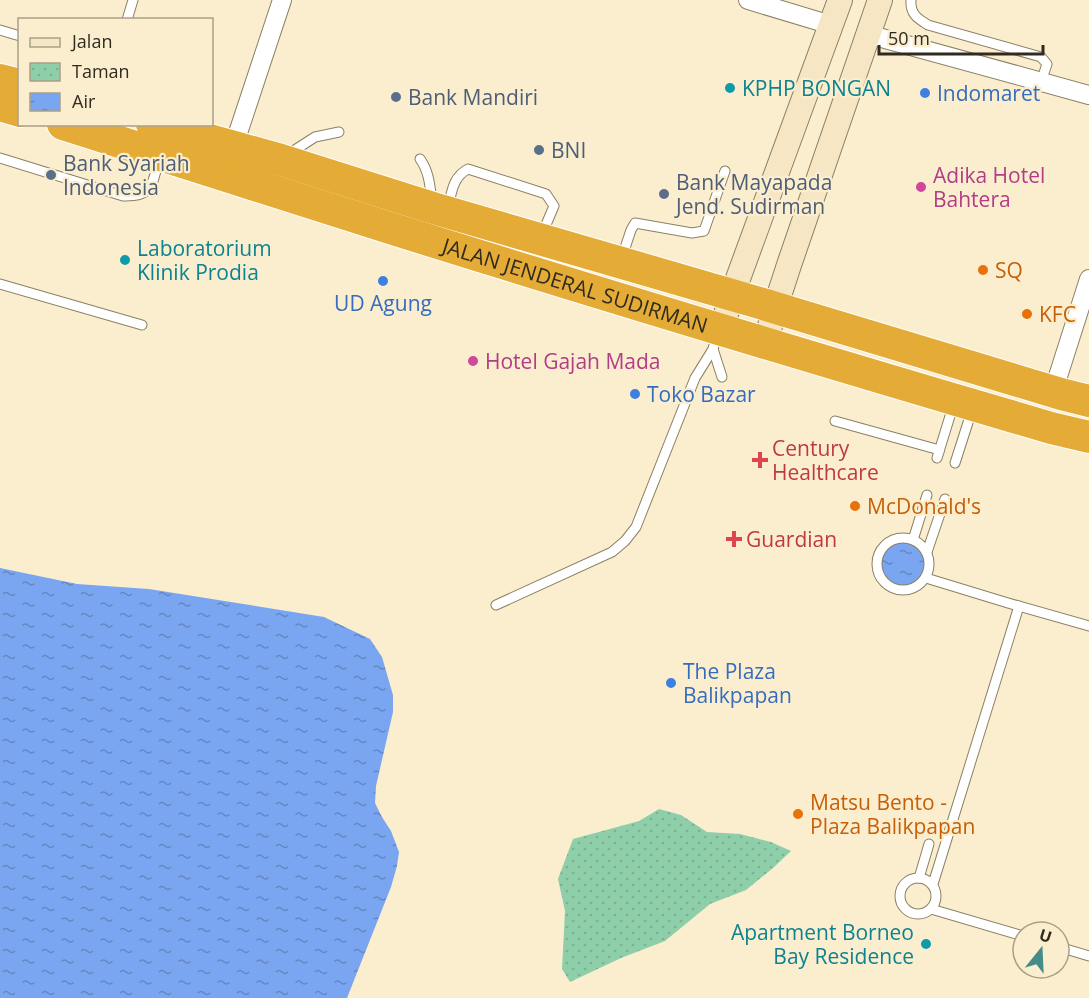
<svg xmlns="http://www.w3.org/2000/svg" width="1089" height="998" font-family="'Open Sans',sans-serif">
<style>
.park{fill:url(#park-dots)}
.water{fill:url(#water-ripples)}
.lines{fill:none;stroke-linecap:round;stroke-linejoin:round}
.lane-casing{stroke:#8c8064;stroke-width:11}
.street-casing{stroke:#8c8064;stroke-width:20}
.secondary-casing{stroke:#8c8064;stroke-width:26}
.highway-casing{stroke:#fff;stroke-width:34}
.lane{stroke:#fff;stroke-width:9}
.street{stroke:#fff;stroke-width:18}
.secondary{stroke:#f7e6c3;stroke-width:24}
.highway{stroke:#e4ac36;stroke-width:32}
.culture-dot{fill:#0f9aa8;stroke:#fbeecf;stroke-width:2}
.shop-dot{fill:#3f7fe0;stroke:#fbeecf;stroke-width:2}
.service-dot{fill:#5c6f8a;stroke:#fbeecf;stroke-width:2}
.hotel-dot{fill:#d1479c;stroke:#fbeecf;stroke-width:2}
.food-dot{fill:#e8710a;stroke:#fbeecf;stroke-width:2}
.health-dot{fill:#e0444e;stroke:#fbeecf;stroke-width:2}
.labels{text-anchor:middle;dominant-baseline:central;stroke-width:4.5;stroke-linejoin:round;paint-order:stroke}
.culture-label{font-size:21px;fill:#0d838f;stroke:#fbeecf;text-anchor:start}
.shop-label{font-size:21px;fill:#366cbe;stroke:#fbeecf;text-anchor:start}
.service-label{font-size:21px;fill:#4e5e75;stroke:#fbeecf;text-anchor:start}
.hotel-label{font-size:21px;fill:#b23c85;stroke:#fbeecf;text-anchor:start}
.food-label{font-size:21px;fill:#c56008;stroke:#fbeecf;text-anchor:start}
.street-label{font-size:21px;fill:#302b1f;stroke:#fbeecf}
.health-label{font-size:21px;fill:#be3a42;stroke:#fbeecf;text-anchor:start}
</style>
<defs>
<pattern id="park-dots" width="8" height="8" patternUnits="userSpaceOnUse" patternTransform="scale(1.5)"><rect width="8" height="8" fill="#8ecfaa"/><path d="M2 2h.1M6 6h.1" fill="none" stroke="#7bb292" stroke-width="1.8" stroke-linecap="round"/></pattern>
<pattern id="water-ripples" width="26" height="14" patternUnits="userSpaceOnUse" patternTransform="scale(1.5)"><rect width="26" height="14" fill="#7aa5f1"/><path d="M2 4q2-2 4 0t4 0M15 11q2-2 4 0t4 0" fill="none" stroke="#6487c3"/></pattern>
</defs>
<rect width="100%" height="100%" fill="#fbeecf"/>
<path class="park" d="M659 809 681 815 707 832 740 834 771 842 791 851 773 868 746 890 710 904 665 941 621 958 570 982 562 969 565 911 558 879 573 839 639 821Z"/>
<g class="water">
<circle cx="904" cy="564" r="23"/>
<path d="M0 568 77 584 149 589 324 617 370 639 382 657 393 695V712L376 786 375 803 382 817 391 831 399 852 397 866 391 887 347 998H0Z"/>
</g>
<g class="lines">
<defs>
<g id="lane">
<path d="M911 0C910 14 917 18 928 25L1041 57 1047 64 1041 82"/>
<path d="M127 20 133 0"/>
<path d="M0 30 20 36"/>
<path d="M287 155 315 137 339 132"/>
<path d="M0 158 123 196C153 197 152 185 159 159"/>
<path d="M420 159C429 171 430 186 432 202"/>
<path d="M448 207C452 191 453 177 468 169L546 194 554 206 542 234"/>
<path d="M622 257 631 230 635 223 692 233 704 231 725 171"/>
<path d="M0 284 142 325"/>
<path d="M713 349 722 377"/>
<path d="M835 421 936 449 939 452"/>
<path d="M937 458 954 403"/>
<path d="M955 463 972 410"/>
<circle cx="903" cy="564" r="26"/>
<path d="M913 540 927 495"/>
<path d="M927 552 945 499"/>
<path d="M926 578 1008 603 1089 626"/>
<path d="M496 605 612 552 625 541 636 527 695 378 713 349 717 334"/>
<circle cx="918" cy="896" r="18"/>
<path d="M919 878 929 844"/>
<path d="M933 884 1019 606"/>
<path d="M931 909 1023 936"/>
<path d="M1059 947 1089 956"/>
</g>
<g id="street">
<path d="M748 0 831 25"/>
<path d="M867 34 1089 95"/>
<path d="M233 148 282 0"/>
<path d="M1053 392 1089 279"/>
</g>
<g id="secondary">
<path d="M721 330 732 295 840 0"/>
<path d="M765 344 775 308 789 265 880 0"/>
</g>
<g id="highway">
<path d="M0 80 20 85"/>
<path d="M0 105 20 111"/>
<path id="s1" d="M63 124C172 158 281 194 390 228 610 297 830 363 1051 428L1089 437"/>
<path d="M152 124 281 160 433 208 763 304 1061 394 1089 401"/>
</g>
</defs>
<use href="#lane" class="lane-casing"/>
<use href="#street" class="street-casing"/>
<use href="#secondary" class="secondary-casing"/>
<use href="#highway" class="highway-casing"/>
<use href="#lane" class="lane"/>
<use href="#street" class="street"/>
<use href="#secondary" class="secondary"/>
<use href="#highway" class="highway"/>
</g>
<g class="culture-dot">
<circle cx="730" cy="88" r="6"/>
<circle cx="125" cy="260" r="6"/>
<circle cx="926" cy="944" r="6"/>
</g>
<g class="shop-dot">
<circle cx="925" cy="93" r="6"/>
<circle cx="383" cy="281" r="6"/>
<circle cx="635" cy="394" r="6"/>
<circle cx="671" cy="683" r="6"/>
</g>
<g class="service-dot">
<circle cx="396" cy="97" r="6"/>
<circle cx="539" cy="150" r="6"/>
<circle cx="51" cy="175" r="6"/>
<circle cx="664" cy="194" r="6"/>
</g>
<g class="hotel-dot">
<circle cx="921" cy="187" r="6"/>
<circle cx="473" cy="361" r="6"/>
</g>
<g class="food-dot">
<circle cx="983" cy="270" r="6"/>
<circle cx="1027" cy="314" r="6"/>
<circle cx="855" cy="506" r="6"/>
<circle cx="798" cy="814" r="6"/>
</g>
<g class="health-dot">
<path d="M757 451h6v6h6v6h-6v6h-6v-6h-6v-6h6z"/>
<path d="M731 530h6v6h6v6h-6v6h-6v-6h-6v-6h6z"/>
</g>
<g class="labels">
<g class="culture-label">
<text x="742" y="88">KPHP BONGAN</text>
<text x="137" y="248">Laboratorium<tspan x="137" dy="24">Klinik Prodia</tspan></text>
<text x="914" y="932" text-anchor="end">Apartment Borneo<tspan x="914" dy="24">Bay Residence</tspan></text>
</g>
<g class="shop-label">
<text x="937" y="93">Indomaret</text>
<text x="383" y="303" text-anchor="middle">UD Agung</text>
<text x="647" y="394">Toko Bazar</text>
<text x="683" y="671">The Plaza<tspan x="683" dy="24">Balikpapan</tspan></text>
</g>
<g class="service-label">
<text x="408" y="97">Bank Mandiri</text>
<text x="551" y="150">BNI</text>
<text x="63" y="163">Bank Syariah<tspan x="63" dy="24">Indonesia</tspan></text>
<text x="676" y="182">Bank Mayapada<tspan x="676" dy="24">Jend. Sudirman</tspan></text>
</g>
<g class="hotel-label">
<text x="933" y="175">Adika Hotel<tspan x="933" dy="24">Bahtera</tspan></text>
<text x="485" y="361">Hotel Gajah Mada</text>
</g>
<g class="food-label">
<text x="995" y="270">SQ</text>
<text x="1039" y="314">KFC</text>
<text x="867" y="506">McDonald's</text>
<text x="810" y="802">Matsu Bento -<tspan x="810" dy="24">Plaza Balikpapan</tspan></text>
</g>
<g class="street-label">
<text stroke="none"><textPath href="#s1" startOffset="537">JALAN JENDERAL SUDIRMAN</textPath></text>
</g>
<g class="health-label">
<text x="772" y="448">Century<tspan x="772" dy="24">Healthcare</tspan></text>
<text x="746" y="539">Guardian</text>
</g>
</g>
<rect x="18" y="18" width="195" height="108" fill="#fbeecf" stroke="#aaa089" stroke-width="1.5"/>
<rect x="30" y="38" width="30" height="9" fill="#f7e6c3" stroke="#aaa089" stroke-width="1.5"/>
<text x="72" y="48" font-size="18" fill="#302b1f">Jalan</text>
<rect x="30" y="63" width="30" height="18" fill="url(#park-dots)" stroke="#aaa089" stroke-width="1.5"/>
<text x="72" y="78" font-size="18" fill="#302b1f">Taman</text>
<rect x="30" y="93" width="30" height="18" fill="url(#water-ripples)" stroke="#aaa089" stroke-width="1.5"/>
<text x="72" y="108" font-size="18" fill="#302b1f">Air</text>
<g transform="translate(1041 950) rotate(18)"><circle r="28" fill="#fbeecf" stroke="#aaa089" stroke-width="1.5"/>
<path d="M0-4.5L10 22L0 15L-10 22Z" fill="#458c88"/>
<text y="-9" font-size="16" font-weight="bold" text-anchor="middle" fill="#302b1f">U</text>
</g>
<path d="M879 45v9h164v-9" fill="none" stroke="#302b1f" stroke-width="3"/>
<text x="888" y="45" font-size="18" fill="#302b1f" stroke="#fbeecf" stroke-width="4.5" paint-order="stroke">50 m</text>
</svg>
